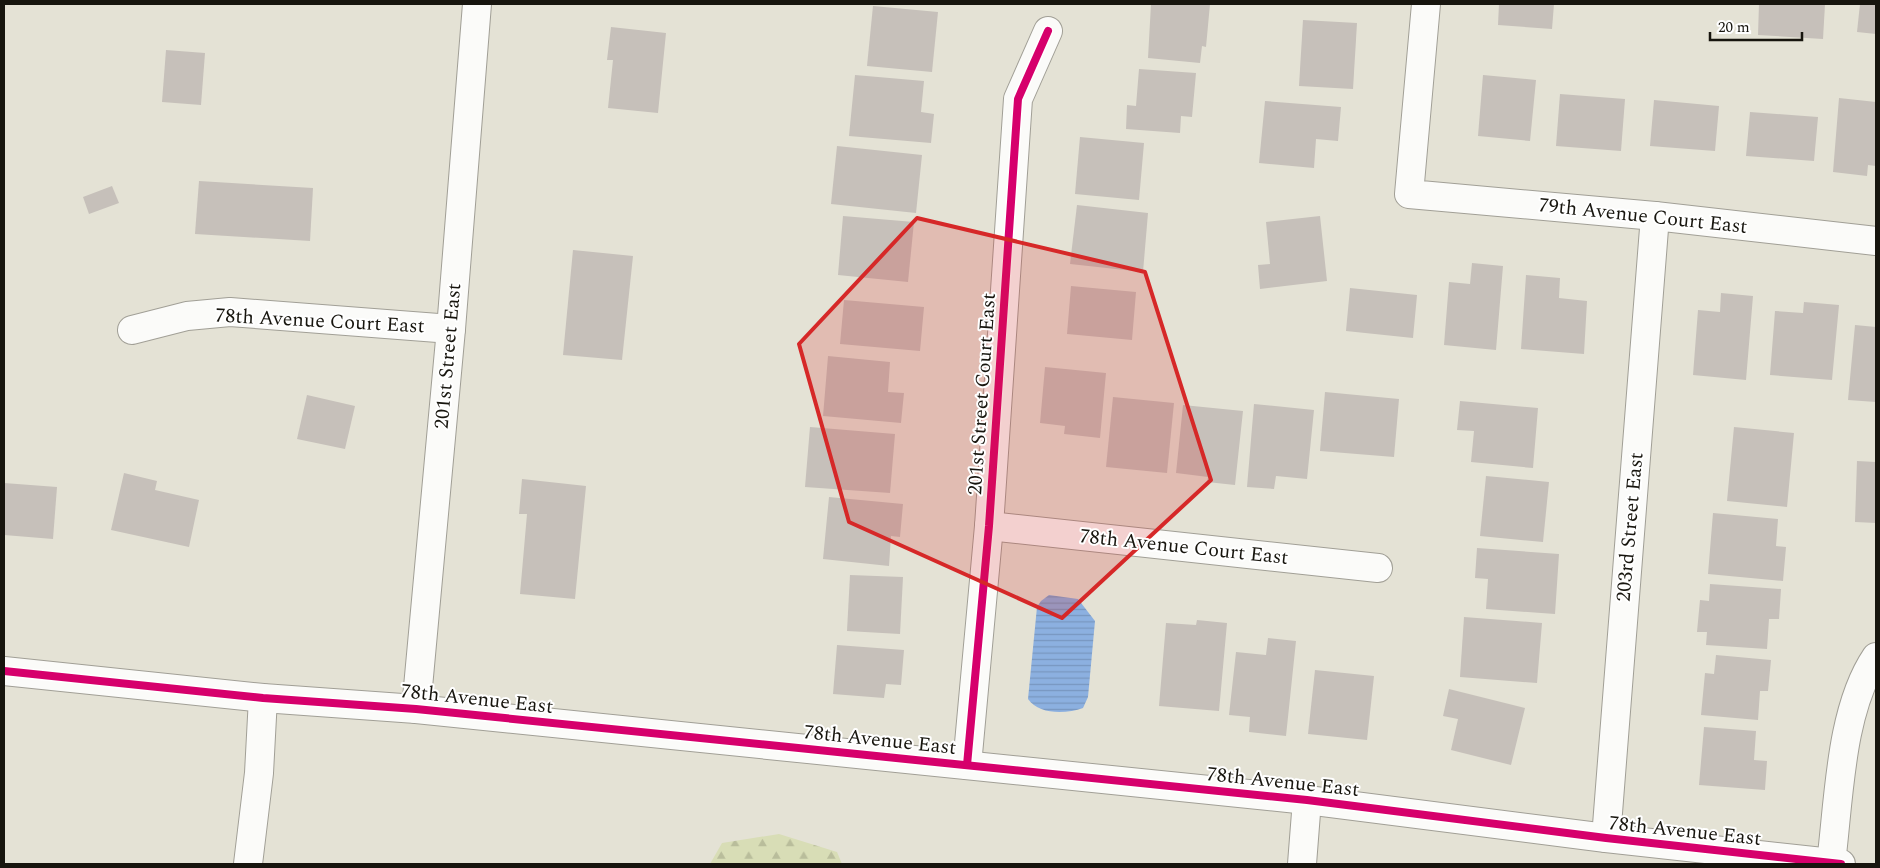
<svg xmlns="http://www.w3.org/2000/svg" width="1880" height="868" font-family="Spectral,serif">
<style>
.forest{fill:url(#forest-firs)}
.water{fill:url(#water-rules)}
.building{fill:#c6c0ba}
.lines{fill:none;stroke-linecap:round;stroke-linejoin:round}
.minor-casing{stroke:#a19f96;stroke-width:30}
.minor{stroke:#fbfbf9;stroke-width:28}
.cycleway-casing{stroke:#fff;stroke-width:11}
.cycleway{stroke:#d6006c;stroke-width:8}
.marked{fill:#d62828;fill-opacity:0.2;stroke:#d62828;stroke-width:4;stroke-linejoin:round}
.labels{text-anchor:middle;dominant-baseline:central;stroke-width:4;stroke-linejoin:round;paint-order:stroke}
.street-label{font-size:20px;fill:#17150e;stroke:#fff}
</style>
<defs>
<pattern id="forest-firs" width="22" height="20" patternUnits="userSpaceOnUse" patternTransform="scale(1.25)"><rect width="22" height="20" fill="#d8ddb6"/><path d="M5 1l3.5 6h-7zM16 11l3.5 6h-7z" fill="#b9bd9b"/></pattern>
<pattern id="water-rules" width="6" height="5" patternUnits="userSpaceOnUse" patternTransform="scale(1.25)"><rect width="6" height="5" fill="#8cb0e0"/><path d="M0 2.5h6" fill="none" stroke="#7896bf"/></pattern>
</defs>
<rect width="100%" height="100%" fill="#e4e2d5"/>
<path class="forest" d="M779 834 837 852 842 864H710L722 843Z"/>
<path class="water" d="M1049 595 1078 599 1095 621 1088 697 1083 708C1066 714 1039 715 1028 699L1037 607 1041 601Z"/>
<g class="building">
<path d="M1151 4H1210L1206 47 1202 46 1200 63 1148 58Z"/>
<path d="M1499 4H1554L1552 29 1498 25Z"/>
<path d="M1759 4H1825L1823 39 1758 35Z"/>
<path d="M1860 4H1876V34L1857 32Z"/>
<path d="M873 6 938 12 932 72 867 66Z"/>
<path d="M1303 20 1357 23 1353 89 1299 86Z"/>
<path d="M611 27 666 33 658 113 608 108 613 60H607Z"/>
<path d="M166 50 205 53 201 105 162 102Z"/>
<path d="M1139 69 1196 73 1192 117 1181 116 1180 133 1126 129 1127 105 1136 106Z"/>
<path d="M855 75 924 81 921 112 934 114 931 143 849 136Z"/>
<path d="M1483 75 1536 80 1530 141 1478 136Z"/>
<path d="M1560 94 1625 99 1621 151 1556 146Z"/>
<path d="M1839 98 1876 102V166L1868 165 1867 176 1833 172Z"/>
<path d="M1654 100 1719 106 1715 151 1650 146Z"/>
<path d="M1265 101 1341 107 1338 141 1316 139 1314 168 1259 163Z"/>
<path d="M1750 112 1818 117 1814 161 1746 156Z"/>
<path d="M1080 137 1144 143 1139 200 1075 194Z"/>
<path d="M837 146 922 155 916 213 831 204Z"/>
<path d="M199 181 313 188 310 241 195 234Z"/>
<path d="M112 186 119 203 89 214 83 197Z"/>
<path d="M1077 205 1148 213 1143 272 1070 264Z"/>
<path d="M843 216 914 222 908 282 838 275Z"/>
<path d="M1320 216 1327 281 1260 289 1258 265 1270 264 1266 222Z"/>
<path d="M573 250 633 256 622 360 563 355Z"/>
<path d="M1472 263 1503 266 1496 350 1444 345 1449 282 1470 284Z"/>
<path d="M1526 275 1560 278 1559 298 1587 301 1584 354 1521 349Z"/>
<path d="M1071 286 1136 292 1132 340 1067 334Z"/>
<path d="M1350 288 1417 295 1413 338 1346 331Z"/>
<path d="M1721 293 1753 296 1746 380 1693 375 1698 310 1720 312Z"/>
<path d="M844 300 924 307 920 351 840 344Z"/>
<path d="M1804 302 1839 305 1832 380 1770 375 1775 311 1803 313Z"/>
<path d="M1855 325 1876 327V402L1848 400Z"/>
<path d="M828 356 890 362 888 392 904 393 901 423 823 416Z"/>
<path d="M1045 367 1106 373 1100 438 1064 434 1065 426 1040 423Z"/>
<path d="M1325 392 1399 399 1394 457 1320 451Z"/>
<path d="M307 395 355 406 345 449 297 439Z"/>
<path d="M1113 397 1174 403 1167 473 1106 467Z"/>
<path d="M1460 401 1538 408 1533 468 1471 462 1474 431 1457 430Z"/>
<path d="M1254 404 1314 410 1307 479 1276 476 1274 489 1247 487Z"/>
<path d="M1183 405 1243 411 1235 485 1207 482 1208 477 1176 473Z"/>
<path d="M810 427 895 434 890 493 805 487Z"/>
<path d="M1734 427 1794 433 1787 507 1727 501Z"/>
<path d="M1857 461 1876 462V523L1855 522Z"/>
<path d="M124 473 157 481 155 490 199 500 189 547 111 530Z"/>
<path d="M1486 476 1549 482 1543 542 1480 536Z"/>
<path d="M522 479 586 486 575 599 520 594 527 514H519Z"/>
<path d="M4 483 57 487 53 539 4 535Z"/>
<path d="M829 497 903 504 900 537 891 536 889 566 823 559Z"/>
<path d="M1713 513 1778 519 1776 546 1786 547 1783 581 1708 574Z"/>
<path d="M1477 548 1559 554 1555 614 1486 609 1488 579 1475 578Z"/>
<path d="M850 575 903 577 900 634 847 631Z"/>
<path d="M1710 584 1781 589 1779 619H1769L1767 649 1706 645 1707 632H1697L1700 600 1709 601Z"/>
<path d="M1464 617 1542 623 1537 683 1460 677Z"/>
<path d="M1197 620 1227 623 1219 711 1159 706 1166 623 1196 625Z"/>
<path d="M1268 638 1296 641 1286 736 1249 732 1250 717 1229 715 1236 652 1266 655Z"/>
<path d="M837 645 904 650 901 685 886 684 884 698 833 694Z"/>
<path d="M1716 655 1771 660 1768 691H1760L1758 720 1701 715 1705 673 1714 674Z"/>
<path d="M1315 670 1374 676 1367 740 1308 734Z"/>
<path d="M1449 689 1525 708 1511 765 1451 750 1458 719 1443 716Z"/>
<path d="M1704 727 1756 731 1754 760 1767 761 1765 790 1699 785Z"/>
</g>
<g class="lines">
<defs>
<g id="minor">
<path d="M1426 4 1409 194 1655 216 1876 241"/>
<path d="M132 330 187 316 230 312 451 329"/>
<path d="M989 526 1378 568"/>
<path d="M4 671 263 698 416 709 1307 800 1606 838 1841 864"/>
<path d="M416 709 451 329 477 4"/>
<path d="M967 765 989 526 1018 99 1048 31"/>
<path d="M1606 838 1655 216"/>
<path d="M1831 863C1839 800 1840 710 1876 657"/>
<path d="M248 864 259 773 263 698"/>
<path d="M1302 864 1307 800"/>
</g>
</defs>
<use href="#minor" class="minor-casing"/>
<use href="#minor" class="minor"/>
<defs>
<g id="cycleway">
<path d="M4 671 263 698 416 709 1307 800 1606 838 1841 864"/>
<path d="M967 765 989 526 1018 99 1048 31"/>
</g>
</defs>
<use href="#cycleway" class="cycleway-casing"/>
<use href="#cycleway" class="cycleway"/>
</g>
<path class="marked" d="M917 218 1145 272 1211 480 1062 618 849 522 799 344Z"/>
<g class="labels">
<g class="street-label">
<text transform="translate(1643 216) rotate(6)">79th Avenue Court East</text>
<text transform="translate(320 321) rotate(3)">78th Avenue Court East</text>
<text transform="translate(448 356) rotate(-85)">201st Street East</text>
<text transform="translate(982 394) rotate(-86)">201st Street Court East</text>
<text transform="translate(1630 527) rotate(-85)">203rd Street East</text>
<text transform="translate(1184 547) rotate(6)">78th Avenue Court East</text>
<text transform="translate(477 699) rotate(6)">78th Avenue East</text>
<text transform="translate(880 740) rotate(6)">78th Avenue East</text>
<text transform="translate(1283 782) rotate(6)">78th Avenue East</text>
<text transform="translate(1685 831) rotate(6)">78th Avenue East</text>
</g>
</g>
<rect width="1880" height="868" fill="none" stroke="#17150e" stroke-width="10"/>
<path d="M1710 32v8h92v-8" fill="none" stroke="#17150e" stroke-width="2.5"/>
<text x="1718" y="32" font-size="15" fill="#17150e" stroke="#ffffff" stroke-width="4" paint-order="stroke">20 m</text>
</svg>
